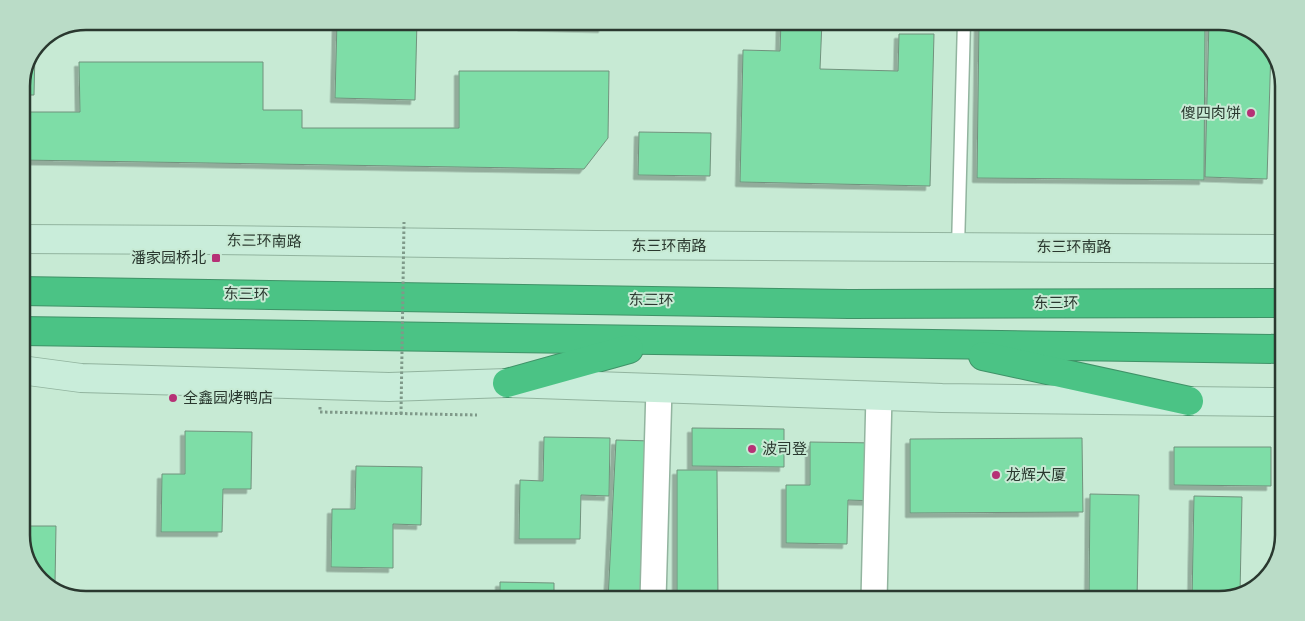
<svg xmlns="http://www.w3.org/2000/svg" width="1305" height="621" font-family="'Varela Round','Noto Sans SC',sans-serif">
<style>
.building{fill:#7edda7;stroke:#71927d;filter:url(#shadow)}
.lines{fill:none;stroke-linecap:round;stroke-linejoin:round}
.lane-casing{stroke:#92b49f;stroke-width:15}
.street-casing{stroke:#92b49f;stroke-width:28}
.secondary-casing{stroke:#92b49f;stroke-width:30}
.highway-casing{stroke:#3f9267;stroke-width:30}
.path{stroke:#7f9989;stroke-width:3;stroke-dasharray:2.5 2.5;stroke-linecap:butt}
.lane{stroke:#fff;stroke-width:12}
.street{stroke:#fff;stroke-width:25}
.secondary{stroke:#c9edda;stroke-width:28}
.highway{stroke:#4bc385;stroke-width:28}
.path-bridge{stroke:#7f9989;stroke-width:3;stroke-dasharray:2.5 2.5;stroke-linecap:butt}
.poi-dot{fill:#b63176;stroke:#c7ead4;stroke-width:2}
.labels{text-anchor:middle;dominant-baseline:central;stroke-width:4;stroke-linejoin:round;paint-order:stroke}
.poi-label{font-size:15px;fill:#2a382f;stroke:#c7ead4;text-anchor:start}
.street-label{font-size:15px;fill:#2a382f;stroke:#c7ead4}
.rim{fill:none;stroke:#2a382f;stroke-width:2.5}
</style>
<defs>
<filter id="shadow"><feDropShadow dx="-4.5" dy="4.5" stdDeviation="0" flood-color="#0004"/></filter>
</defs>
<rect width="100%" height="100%" fill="#c7ead4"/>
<g class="building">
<path d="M148 21H228V24L148 23Z"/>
<path d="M337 21H417L415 100 335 98Z"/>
<path d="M522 21H603V28L522 26Z"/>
<path d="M781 21H822L820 69 898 71 899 34H934L930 186 740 182 743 50 780 51Z"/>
<rect x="894" y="21" width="41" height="3"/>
<path d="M979 21H1205L1204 180 977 178Z"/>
<path d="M1209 21H1219L1247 28 1271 48 1267 179 1205 177Z"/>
<path d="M35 52 34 95H21V82Z"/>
<path d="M79 62H263V110H302V128H459V71H609L608 138 584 169 21 160V112H80Z"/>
<path d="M639 132 711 133 710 176 638 175Z"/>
<path d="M692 428 784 429V467L692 466Z"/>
<path d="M185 431 252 432 251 489H223L222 532H161L162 474H185Z"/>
<path d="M544 437 610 438 609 496 581 495 580 539H519L520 480 543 481Z"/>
<path d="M1082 438 1083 512 910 513V439Z"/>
<path d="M616 440 652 441 644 600H608Z"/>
<path d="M810 442 877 443 876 501 848 500 847 544 786 543V485H810Z"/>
<path d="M1174 447H1271V486L1174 485Z"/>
<path d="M356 466 422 467 421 525 393 524V568L331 567 332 509H355Z"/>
<path d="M677 470H717L718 600H677Z"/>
<path d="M1090 494 1139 495 1137 600H1089Z"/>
<path d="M1194 496 1242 497 1240 593 1219 600H1192Z"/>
<path d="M21 526H56L55 584H47L32 571 21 539Z"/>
<path d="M500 582 554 583V600H500Z"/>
<rect x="104" y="598" width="127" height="2"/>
</g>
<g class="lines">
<defs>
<path id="lane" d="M958 248 964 21"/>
<g id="street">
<path d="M653 600 659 388"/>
<path d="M874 600 879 395"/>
</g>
<g id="secondary">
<path d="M21 239 214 240 596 245 1281 249"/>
<path d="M21 370 81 378 389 387 507 383 942 398 1279 402"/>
</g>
<g id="highway">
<path d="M21 291 849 304 1281 303"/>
<path d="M21 331 1280 349"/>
<path d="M983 356 1189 401"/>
<path d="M507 383 629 349"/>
</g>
</defs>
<use href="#lane" class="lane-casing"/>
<use href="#street" class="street-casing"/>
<use href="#secondary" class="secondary-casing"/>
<use href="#highway" class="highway-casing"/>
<g class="path">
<path d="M1277 225 1280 133"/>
<path d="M320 407V412L477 415"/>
</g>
<use href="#lane" class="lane"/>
<use href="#street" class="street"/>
<use href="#secondary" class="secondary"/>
<use href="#highway" class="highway"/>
<path class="path-bridge" d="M401 414 404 222"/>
</g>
<g class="poi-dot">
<circle cx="1251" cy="113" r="5"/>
<rect x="211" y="253" width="10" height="10" rx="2.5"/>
<circle cx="173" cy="398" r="5"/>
<circle cx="752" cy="449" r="5"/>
<circle cx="996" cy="475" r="5"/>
</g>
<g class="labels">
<g class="poi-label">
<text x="1241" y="113" text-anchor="end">傻四肉饼</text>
<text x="206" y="258" text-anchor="end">潘家园桥北</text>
<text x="183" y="398">全鑫园烤鸭店</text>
<text x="762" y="449">波司登</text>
<text x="1006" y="475">龙辉大厦</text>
</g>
<g class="street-label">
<text transform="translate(264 241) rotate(1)">东三环南路</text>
<text x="669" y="246">东三环南路</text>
<text x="1074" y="247">东三环南路</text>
<text transform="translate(246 294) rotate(1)">东三环</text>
<text transform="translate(651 300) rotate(1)">东三环</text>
<text x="1056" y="303">东三环</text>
</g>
</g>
<path d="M0 0H1305V621H0ZM86 30H1219A56 56 0 0 1 1275 86V535A56 56 0 0 1 1219 591H86A56 56 0 0 1 30 535V86A56 56 0 0 1 86 30Z" fill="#badcc7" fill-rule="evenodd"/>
<path class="rim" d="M86 30H1219A56 56 0 0 1 1275 86V535A56 56 0 0 1 1219 591H86A56 56 0 0 1 30 535V86A56 56 0 0 1 86 30Z"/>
</svg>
